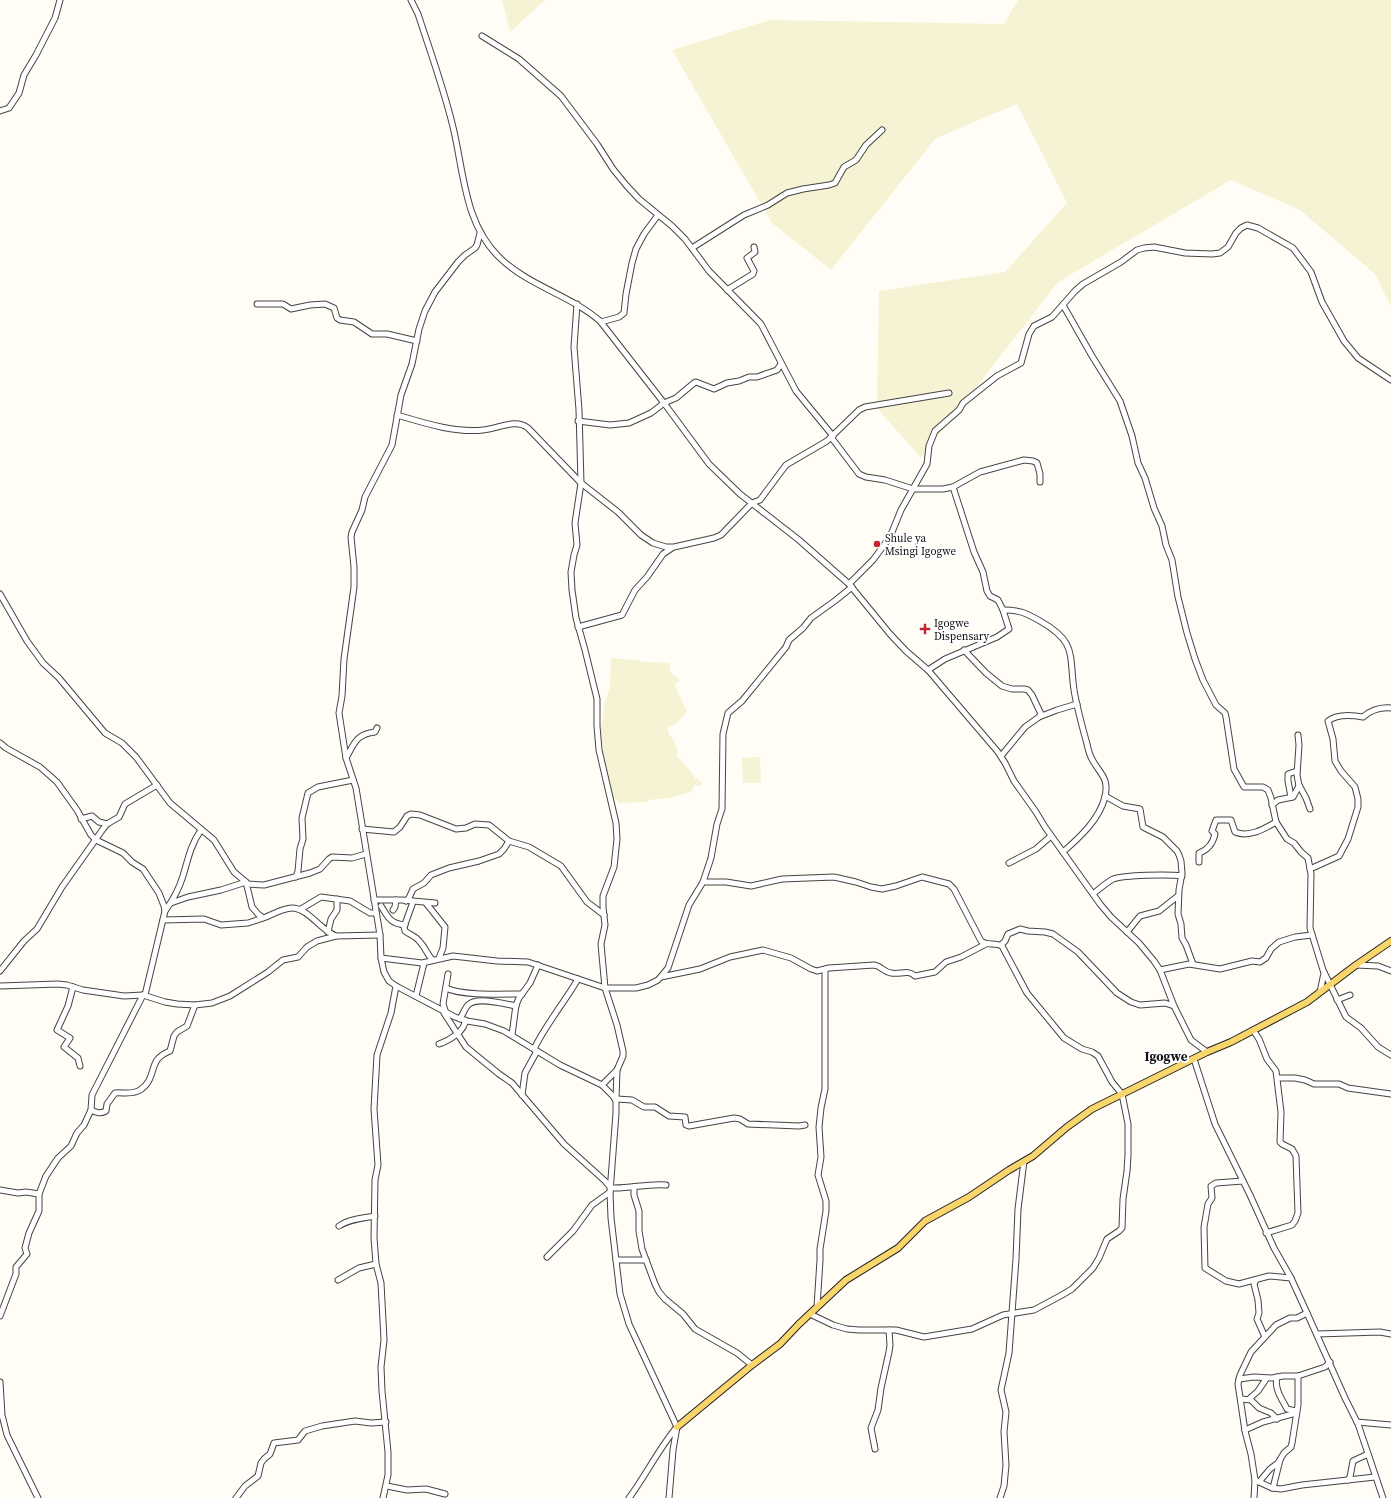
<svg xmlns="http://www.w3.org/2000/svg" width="1391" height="1498" font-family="'Source Serif 4',serif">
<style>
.farmland{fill:#f6f3d4}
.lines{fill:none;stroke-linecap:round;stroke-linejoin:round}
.minor-casing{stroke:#444;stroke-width:7}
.major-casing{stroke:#222;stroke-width:8}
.minor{stroke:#fff;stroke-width:5}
.major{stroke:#f9d66b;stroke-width:6}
.poi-dot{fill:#c4262e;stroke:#fff;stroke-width:1.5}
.labels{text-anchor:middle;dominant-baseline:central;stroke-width:4;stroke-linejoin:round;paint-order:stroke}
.poi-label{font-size:11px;fill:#111;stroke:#fff;text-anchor:start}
.quarter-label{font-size:13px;font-weight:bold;fill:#111;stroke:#fff}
</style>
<rect width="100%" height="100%" fill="#fffdf5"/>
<g class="farmland">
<path d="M502 0H545L510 32Z"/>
<path d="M1018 0H1391V307L1375 274 1300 210 1231 180 1058 282 921 458 877 408 879 291 1005 272 1067 203 1017 104 936 138 831 270 772 223 672 50 771 20 1004 24Z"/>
<path d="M611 658 635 660 645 662 670 663V672L680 680 675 685 687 712 676 724 668 727V733L674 741 678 751 677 756 689 769 695 778 699 780 702 784 700 786 694 785 691 792 670 798 648 800 646 802 620 803 613 797 604 760 601 730 605 701 610 687Z"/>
<path d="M760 757 761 783H743L742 758Z"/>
</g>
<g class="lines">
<defs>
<g id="minor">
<path d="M411 0 418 14C430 51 444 89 453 127 464 172 464 224 500 258 529 286 570 295 600 321L664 403 709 464 740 494 799 540 849 584 890 634 906 651 928 670 998 752 1005 763 1014 781 1036 812 1045 827 1100 904 1111 917 1139 943 1154 961 1160 970 1174 1006 1191 1040 1207 1052"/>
<path d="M482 36 519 59 561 96 597 144 613 169 626 185 639 199 672 226 685 239 709 271 761 324 796 391 833 436"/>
<path d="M0 111 9 108 19 93 24 75 36 55 55 18 60 0"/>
<path d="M480 233 477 245 475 248 465 255 458 262 435 292 425 311 419 329 412 364 401 395 392 445 365 497 362 510 352 532 351 537 354 567V587L344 659 342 696 339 713 346 758 356 788 380 935 381 958 384 972 389 981 396 986 455 1017 467 1021 485 1024 504 1031 560 1065 602 1085 613 1096 616 1101V1113L610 1192 611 1218 620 1294 629 1324 677 1427 673 1450 669 1498"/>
<path d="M692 248 744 215 768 205 787 193 803 189 829 185 835 183 844 167 856 160 866 145 882 130"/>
<path d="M727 290 753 274 754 271 747 258 755 252 754 247"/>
<path d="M257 304H283L291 309 310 305 325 304 334 308 337 318 340 320 354 322 372 334H387L417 341"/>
<path d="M577 304 574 347 579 410 581 483 575 523 577 545 574 555 571 572 572 590 576 618 585 650 597 699V726L599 750 616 823 617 839 614 867 603 896V907L605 925 601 944 605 988 617 1025 623 1051V1056L617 1070 616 1100"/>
<path d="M1063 305 1092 356 1120 401 1132 436 1138 463 1145 478 1154 508 1162 526 1166 545 1172 560 1178 597 1187 633 1195 659 1203 680 1216 705 1225 713 1226 717 1234 769 1244 787H1263L1268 790 1271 798 1276 822 1287 839 1294 843 1301 852 1308 858 1311 874 1310 928 1323 970 1346 1017 1361 1028 1378 1047 1391 1055"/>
<path d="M601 322 619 317 624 313 626 294 632 263 636 249 644 234 658 215"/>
<path d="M397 415C424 423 455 433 483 430 498 429 515 418 528 428L581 483 618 512 641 535 653 543 666 547H674L714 538 721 535 752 503 760 500 786 465 827 441 859 410 865 407 949 393"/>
<path d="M578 421 610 425 629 423 651 413 664 403 676 398 694 383 696 382 714 389 727 383 739 381 749 377H757L777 370 781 364"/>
<path d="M831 437 859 474 866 477 885 480 913 489H943L953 487 980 472 1024 460 1033 461 1037 463 1040 474V482"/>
<path d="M849 584 873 560 890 537 901 510 927 464 929 446 935 431 959 410 963 403 997 376 1021 363 1029 334 1034 326 1052 317 1075 291 1083 284 1121 262 1137 250 1144 248 1154 247 1185 253 1212 254 1220 253 1228 247 1236 233 1241 228 1247 225 1258 228 1293 248 1311 272 1322 302 1344 341 1358 358 1391 380"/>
<path d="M0 594 27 641 43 663 59 678 105 733 122 743 136 757 170 803 214 840 234 872 246 882 252 907 258 914 263 918 266 917C294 904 297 904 320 925 325 929 329 933 336 936L380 935"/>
<path d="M1003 610C1020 610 1026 613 1040 621 1077 642 1069 654 1074 690 1077 708 1082 726 1087 744 1088 749 1090 756 1093 761 1101 775 1109 778 1105 797 1099 820 1080 837 1063 852"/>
<path d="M578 627 622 615 635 590 647 577 663 554 672 548"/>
<path d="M964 650 986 673 1002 686 1012 689H1024L1028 690 1032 695 1041 714 1039 717 1025 727 1001 756"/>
<path d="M928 670 945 659 997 637 1009 629 1003 610 998 600 990 596 987 591 983 572 974 552 953 487"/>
<path d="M1039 717 1057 710 1077 704"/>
<path d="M0 743 6 748 40 767 57 782 77 810 91 835 96 840 123 853 132 862 143 869 159 893 164 906 165 911 145 995"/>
<path d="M346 758C354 744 356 734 375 732L377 728"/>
<path d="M1299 785 1306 798 1310 809"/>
<path d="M1105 796 1123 806 1140 809 1143 827 1163 837 1177 851 1179 855 1181 861 1182 873 1179 890 1178 914 1181 924 1182 938 1186 945 1193 964"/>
<path d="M1291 797 1288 781V774L1297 771"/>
<path d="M1272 805 1278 800 1293 797 1299 786 1297 775 1299 745 1298 735"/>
<path d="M81 819 92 816 99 822 107 824"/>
<path d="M362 829 394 832 400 827 407 816 411 814 420 815 456 829 466 828 475 824 489 825 509 841 529 847 561 866 587 902 604 915"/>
<path d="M1199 862V853C1208 850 1213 843 1215 834L1212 831 1216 820H1231L1235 832C1249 838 1264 829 1276 822"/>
<path d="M1009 863 1036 849 1051 836"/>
<path d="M1310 869 1339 856 1348 839 1358 807V799L1355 787 1341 771 1335 761 1333 739 1328 721C1337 714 1352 715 1363 717 1371 710 1380 707 1391 708"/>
<path d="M296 877 298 871 300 849 303 839 302 818 308 793 318 787 353 780"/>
<path d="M703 882H726L751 886 782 879 834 877 856 882 871 887 882 889 896 886 922 877 949 884 954 889 981 941C987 946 995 942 1002 946L1027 993 1064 1038 1082 1049 1092 1052 1098 1056 1112 1082 1122 1094 1128 1124V1155L1127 1171 1123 1199 1122 1228 1119 1231 1107 1239 1099 1258 1093 1268 1072 1289 1062 1295 1034 1310 1003 1315 972 1329 924 1337 896 1330H859L847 1329 833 1325 810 1314"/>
<path d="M247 884 264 885 310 873 320 869 329 859 332 857 352 858 366 854"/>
<path d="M1093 894C1099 889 1106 883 1113 879 1125 875 1168 874 1182 876"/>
<path d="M374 900H402L435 903"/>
<path d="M406 901 409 898 413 889 424 883 431 875 449 868 479 861 499 854 504 849 509 841"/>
<path d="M413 902 404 927 405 931C410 935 416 936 420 942 426 948 427 955 433 960"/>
<path d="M171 903 188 897 221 890 246 882"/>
<path d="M426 903 445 927 443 948 439 958"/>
<path d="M381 906C388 917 389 923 405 925"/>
<path d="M301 909 321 897 350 901 370 913H376"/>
<path d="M393 910 395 907 396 900"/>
<path d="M165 911C173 900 179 889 183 876 188 859 191 844 201 830"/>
<path d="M163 920 204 919 221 925 248 923 263 918"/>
<path d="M328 932 331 919 337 910V899"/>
<path d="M1127 932 1140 916 1159 911 1178 896"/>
<path d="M1001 945 1005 941 1008 934 1020 929 1028 931 1045 932 1053 934 1078 952 1117 993 1131 1002 1140 1005 1165 1003 1174 1006"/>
<path d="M381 958 422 963 453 956 497 961 528 962 605 988H636L648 985 658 980 668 968 689 905 703 882 711 858 717 824 722 809 723 734 728 713 742 701 786 647 789 640 803 628 811 618 836 600 852 587"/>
<path d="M1356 965 1378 966 1391 971"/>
<path d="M1160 970 1189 964 1220 969 1252 961 1260 962 1266 958 1271 949 1279 942 1295 937 1312 935"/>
<path d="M0 971 24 941 37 929 62 887 103 829 107 824 119 817 125 804 157 785"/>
<path d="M661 977 700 969 730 957 763 950 791 958 811 969 817 971 829 968 874 965C881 966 884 972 891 973 900 975 908 969 915 976L935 972 946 962 961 957 986 944"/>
<path d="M0 986 58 984 67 985 83 990 124 996 143 995 165 1002 177 1004 195 1005 212 1003 230 996 268 972 283 960 298 957 307 947 317 941 336 936"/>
<path d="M73 987 68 1006 57 1030 70 1038 64 1047 78 1058 80 1066"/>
<path d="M446 988C462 996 503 994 522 994"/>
<path d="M1320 992 1324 973"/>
<path d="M416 996 424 963"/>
<path d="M1337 1000 1350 995"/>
<path d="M444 1013 466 1047 499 1074 512 1083 564 1144 605 1181 611 1188C629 1189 649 1183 666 1185"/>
<path d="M446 1013 443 1004 448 974"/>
<path d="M460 1019C463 1014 465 1008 468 1005 477 996 505 1004 516 1006"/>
<path d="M1253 1030 1259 1039 1267 1059 1276 1071 1281 1112 1280 1142 1282 1144 1292 1149 1296 1156 1298 1213 1295 1221 1292 1225 1266 1233"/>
<path d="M512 1035 516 1005 519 998 530 983 538 965"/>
<path d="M439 1044C448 1041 466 1031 465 1020"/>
<path d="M534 1049C546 1024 564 1003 578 979"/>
<path d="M1194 1059 1215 1124 1250 1195 1274 1248 1291 1278 1307 1313 1345 1398 1358 1424 1383 1498"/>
<path d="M1278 1078H1295L1305 1080 1314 1084H1339L1348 1088 1391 1094"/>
<path d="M602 1085 617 1070"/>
<path d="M522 1095 525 1073 537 1051"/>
<path d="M617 1099 632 1100 644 1107H655L669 1116 685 1117 686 1125 689 1126 734 1118 740 1119 748 1124 799 1126 805 1125"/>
<path d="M91 1110C97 1113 100 1114 106 1111L107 1104 115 1093C123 1092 133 1095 140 1090 153 1082 151 1069 157 1060 160 1056 165 1053 170 1051L174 1036 177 1032 187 1026 195 1005"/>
<path d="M1243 1181 1216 1183 1211 1186 1212 1198 1208 1204 1204 1227 1205 1268 1226 1281 1239 1284 1269 1276 1291 1278"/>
<path d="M634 1187V1195L639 1211V1231L642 1249 655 1284 659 1292 665 1299 683 1314 695 1329 737 1353 752 1365"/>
<path d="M0 1190 18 1193 26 1192 39 1194"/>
<path d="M339 1226C349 1219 363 1218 375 1216"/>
<path d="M547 1257 573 1231 592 1205 610 1192"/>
<path d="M616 1260H646"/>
<path d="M338 1280 359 1268 376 1264"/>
<path d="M1256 1280 1254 1284 1258 1300 1259 1313 1257 1319 1265 1337"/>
<path d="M817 1307 820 1260V1249L826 1211V1201L818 1175 821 1157 819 1127 821 1108 825 1089V970"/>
<path d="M0 1316 16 1274V1267L27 1254 25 1248 29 1233 39 1211V1194L46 1176 58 1158 71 1146 77 1133 84 1125 91 1110 92 1095 143 995"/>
<path d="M1317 1334 1380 1332 1391 1334"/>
<path d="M1277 1377C1274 1389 1282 1399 1287 1409L1296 1411"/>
<path d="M1239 1379 1254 1377 1272 1378 1283 1376H1298L1325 1367 1330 1362"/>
<path d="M0 1382 2 1415 7 1435 38 1498"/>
<path d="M1241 1399 1251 1400 1259 1408 1271 1413 1277 1419"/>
<path d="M1249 1399 1258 1391 1266 1379"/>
<path d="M1357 1422 1391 1425"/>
<path d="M1245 1430 1263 1422 1296 1413"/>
<path d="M875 1449 871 1428 878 1410 881 1388 889 1352 890 1345 889 1330"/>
<path d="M1255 1480 1272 1488 1281 1489 1302 1485 1375 1477"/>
<path d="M1348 1480 1350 1477 1353 1461 1368 1454"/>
<path d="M1259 1482 1270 1469 1278 1463 1284 1453 1291 1447 1292 1443 1298 1405V1376"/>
<path d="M387 1486 407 1490 426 1489 445 1494"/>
<path d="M1273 1488 1280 1460"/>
<path d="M236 1498 245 1486 258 1476 261 1463 264 1459 270 1454 274 1443 298 1440 305 1431 322 1426 355 1421 371 1423 386 1422"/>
<path d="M383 1498 388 1475V1452L382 1391 381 1367 384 1340 381 1283 376 1264 374 1238 375 1180 378 1165 374 1109 377 1055 391 1013 396 986"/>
<path d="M629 1498C646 1475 658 1450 676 1428"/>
<path d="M1000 1498 1004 1486 1006 1465 1004 1432 1006 1412 1001 1390 1009 1353 1016 1259 1018 1209 1024 1161"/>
<path d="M1254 1498 1255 1480 1251 1454 1245 1431 1238 1384 1240 1375 1251 1352 1276 1325 1290 1318H1297L1307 1313"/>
</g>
<path id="major" d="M677 1427 752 1365 780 1344 799 1324 846 1280 898 1248 925 1221 969 1197 1009 1170 1033 1156 1067 1127 1092 1109 1207 1052 1231 1042 1307 1002 1356 965 1391 941"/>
</defs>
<use href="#minor" class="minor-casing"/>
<use href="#major" class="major-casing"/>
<use href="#minor" class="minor"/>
<use href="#major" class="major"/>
</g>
<g class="poi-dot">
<circle cx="877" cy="544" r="4"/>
<path d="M923 623h4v4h4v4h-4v4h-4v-4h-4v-4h4z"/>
</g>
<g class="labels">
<g class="poi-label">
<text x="885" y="538">Shule ya<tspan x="885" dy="13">Msingi Igogwe</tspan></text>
<text x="934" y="623">Igogwe<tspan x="934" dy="13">Dispensary</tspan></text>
</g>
<g class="quarter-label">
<text x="1166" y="1056">Igogwe</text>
</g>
</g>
</svg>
